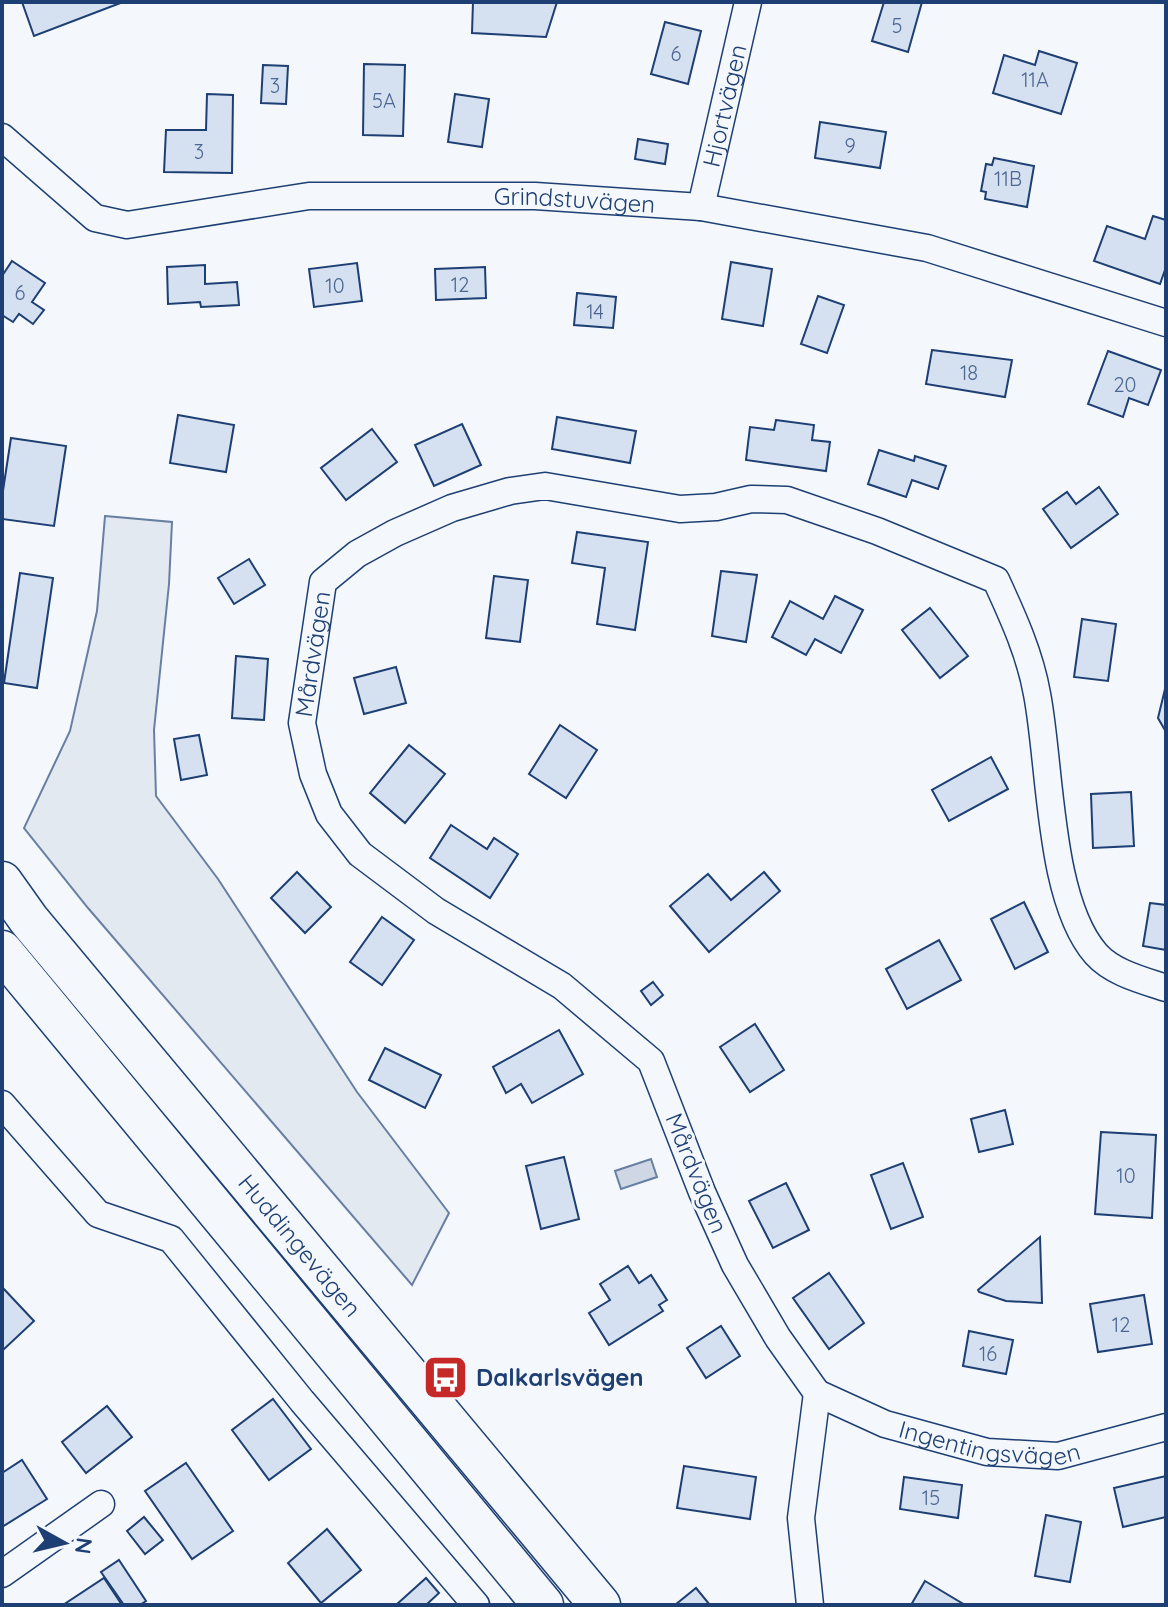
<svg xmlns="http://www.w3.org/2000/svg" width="1168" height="1607" font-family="Quicksand,sans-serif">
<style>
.green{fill:#e3e9f0;stroke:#687fa3;stroke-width:2}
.water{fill:#cfd7e4;stroke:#687fa3;stroke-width:2}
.building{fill:#d5e0f0;stroke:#1d3f73;stroke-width:2}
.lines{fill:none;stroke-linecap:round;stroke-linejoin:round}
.minor-casing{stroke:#1d3f73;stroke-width:29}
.primary-casing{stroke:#1d3f73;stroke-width:43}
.minor{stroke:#f4f7fb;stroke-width:26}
.primary{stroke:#f4f7fb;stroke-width:40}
.labels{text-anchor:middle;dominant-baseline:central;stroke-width:6;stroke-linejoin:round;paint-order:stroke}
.number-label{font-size:20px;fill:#4b6792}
.street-label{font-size:24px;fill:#1d3f73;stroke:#f4f7fb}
.poi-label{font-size:24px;font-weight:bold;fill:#1d3f73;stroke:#f4f7fb;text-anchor:start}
</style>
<rect width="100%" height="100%" fill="#f4f7fb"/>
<path class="green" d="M105 516 172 522 169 584 154 730 156 796 218 879 357 1092 449 1213 412 1285 88 908 24 828 70 731 97 611Z"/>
<path class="water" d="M651 1159 657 1177 621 1189 615 1171Z"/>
<g class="building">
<path d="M22 2H123L34 36Z"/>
<path d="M473 2H557L546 37 472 33Z"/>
<path d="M884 2H922L908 52 872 41Z"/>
<path d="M665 22 701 31 688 84 651 74Z"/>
<path d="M1039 51 1077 63 1061 114 993 93 1004 55 1035 65Z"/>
<path d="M364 64 405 65 403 136 363 135Z"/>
<path d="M263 65 288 66 286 104 261 103Z"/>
<path d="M207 94 233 95 232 173 164 172 166 130H206Z"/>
<path d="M455 94 489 99 482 147 448 142Z"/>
<path d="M820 122 886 132 880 168 815 158Z"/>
<path d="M638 139 668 144 665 164 635 159Z"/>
<path d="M994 158 1034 166 1027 207 985 199 986 192 981 191 986 164 992 165Z"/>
<path d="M1153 216 1166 220V267L1160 284 1094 261 1107 226 1145 239Z"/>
<path d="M12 261 45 283 32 302 44 310 33 324 19 314 13 322 2 315V276Z"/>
<path d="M731 262 772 269 763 326 722 319Z"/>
<path d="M357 263 362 301 314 307 309 269Z"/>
<path d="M205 265V284L237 282 239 305 201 307 200 302 168 304 167 267Z"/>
<path d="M485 267 486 298 436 300 435 269Z"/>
<path d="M577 293 616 297 613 328 574 325Z"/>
<path d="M818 296 844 305 827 353 801 344Z"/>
<path d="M932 350 1012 360 1005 397 926 384Z"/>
<path d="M1108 351 1161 370 1148 405 1129 398 1123 417 1088 404Z"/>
<path d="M178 415 234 425 226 472 170 463Z"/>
<path d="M557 417 636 431 630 463 552 449Z"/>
<path d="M776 420 814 425 812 440 830 442 826 471 746 460 750 427 774 430Z"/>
<path d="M462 424 481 465 434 486 415 445Z"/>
<path d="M372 429 397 462 346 500 321 468Z"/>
<path d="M11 438 66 446 54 526 2 519V497Z"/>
<path d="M879 450 914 461 915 456 946 466 938 489 912 480 906 497 868 484Z"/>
<path d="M1099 487 1118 514 1071 548 1043 509 1067 492 1076 504Z"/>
<path d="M577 532 648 542 635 630 597 624 605 568 572 563Z"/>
<path d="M249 559 265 585 234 604 218 578Z"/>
<path d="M721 571 757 575 746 642 712 636Z"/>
<path d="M20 573 53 578 37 688 4 683Z"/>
<path d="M494 576 528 580 520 642 486 638Z"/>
<path d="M835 596 863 610 841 653 815 639 806 655 772 637 790 601 823 619Z"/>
<path d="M930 608 968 656 940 678 902 630Z"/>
<path d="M1082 619 1116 624 1108 681 1074 677Z"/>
<path d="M236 656 268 659 264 720 232 718Z"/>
<path d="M396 667 406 703 364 714 354 678Z"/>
<path d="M1165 689H1166V732L1158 718Z"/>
<path d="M560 725 597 750 566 798 529 774Z"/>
<path d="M199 735 207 775 181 780 174 739Z"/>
<path d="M409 745 445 774 405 823 370 793Z"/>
<path d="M991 757 1008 789 949 821 932 790Z"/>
<path d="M1131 792 1134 846 1093 848 1091 794Z"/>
<path d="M451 825 487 849 494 838 518 854 490 898 430 858Z"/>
<path d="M297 872 331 907 305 933 271 898Z"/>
<path d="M764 872 780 891 709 952 670 906 708 874 731 900Z"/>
<path d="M1024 902 1048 952 1015 969 991 919Z"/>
<path d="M1150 903 1166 905V950L1143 946Z"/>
<path d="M382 917 414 940 382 985 350 962Z"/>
<path d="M939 940 961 980 907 1009 886 969Z"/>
<path d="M653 982 663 995 651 1005 641 991Z"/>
<path d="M755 1024 784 1070 750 1092 720 1047Z"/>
<path d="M559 1030 583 1074 532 1103 521 1084 506 1093 493 1067Z"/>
<path d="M385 1048 441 1075 425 1108 369 1080Z"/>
<path d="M1005 1110 1013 1144 979 1152 971 1119Z"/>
<path d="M1101 1132 1156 1135 1152 1218 1095 1214Z"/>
<path d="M564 1157 579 1219 541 1229 526 1166Z"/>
<path d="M903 1163 923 1217 891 1229 871 1175Z"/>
<path d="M786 1183 809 1230 773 1248 749 1201Z"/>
<path d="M1040 1237 1042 1303 1006 1301 979 1292 978 1290Z"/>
<path d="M628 1266 639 1283 651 1275 667 1300 659 1305 663 1311 609 1345 589 1313 610 1300 600 1284Z"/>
<path d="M829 1273 864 1323 829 1349 793 1298Z"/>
<path d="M2 1287 34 1321 2 1351Z"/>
<path d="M1144 1295 1152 1344 1098 1352 1090 1304Z"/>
<path d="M721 1326 740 1356 706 1378 687 1348Z"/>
<path d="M969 1331 1013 1340 1006 1374 963 1366Z"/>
<path d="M273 1399 311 1449 269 1480 232 1430Z"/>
<path d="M107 1406 132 1437 86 1473 62 1442Z"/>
<path d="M22 1460 47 1499 2 1527V1473Z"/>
<path d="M186 1463 233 1531 192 1559 145 1491Z"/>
<path d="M684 1466 756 1477 750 1519 677 1508Z"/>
<path d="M1166 1476V1517L1123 1527 1114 1488Z"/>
<path d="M904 1477 962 1485 958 1518 900 1509Z"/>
<path d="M1046 1515 1081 1522 1070 1582 1035 1576Z"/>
<path d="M144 1517 163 1540 145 1554 127 1531Z"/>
<path d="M327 1529 361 1570 321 1603 288 1563Z"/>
<path d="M119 1560 146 1601 140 1605H124L101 1572Z"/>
<path d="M104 1578 122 1605H63Z"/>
<path d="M426 1578 439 1593 426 1605H396Z"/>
<path d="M925 1581 965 1605H911Z"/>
<path d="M696 1588 710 1605H675Z"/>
</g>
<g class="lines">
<defs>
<g id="minor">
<path id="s1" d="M2 137 95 218 127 225 309 196H535L701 207 927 248 1166 323"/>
<path id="s2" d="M701 207 748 2"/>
<path d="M2 1104 98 1214 171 1239 302 1401 476 1605"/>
<path id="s3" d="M817 1393 885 1424 987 1452 1058 1456 1166 1427"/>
<path d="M2 1574 101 1504"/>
<path id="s4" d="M810 1605 801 1518 817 1393 778 1338 735 1265 702 1192 651 1061 562 986 436 911 360 854 329 814 313 774 302 723 323 582 357 554 395 533 452 508 510 491 545 486 680 509 716 507 751 499 787 500 877 531 996 580C1013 617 1030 654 1037 694 1051 766 1048 899 1096 954 1113 973 1142 980 1166 988"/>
</g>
<g id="primary">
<path id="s5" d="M2 882 29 920 600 1605"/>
<path d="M2 951 543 1605"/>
</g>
</defs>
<use href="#minor" class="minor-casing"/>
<use href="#primary" class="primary-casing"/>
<use href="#minor" class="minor"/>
<use href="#primary" class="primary"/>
</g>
<defs>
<symbol id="bus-square" viewBox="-11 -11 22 22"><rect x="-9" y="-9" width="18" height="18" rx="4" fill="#c62828" stroke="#f4f7fb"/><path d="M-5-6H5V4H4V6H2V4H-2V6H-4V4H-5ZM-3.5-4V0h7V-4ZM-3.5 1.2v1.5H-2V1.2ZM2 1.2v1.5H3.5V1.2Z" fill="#fff"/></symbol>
</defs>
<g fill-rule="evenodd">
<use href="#bus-square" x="420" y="1352" width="51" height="51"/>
</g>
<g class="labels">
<g class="number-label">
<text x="897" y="25">5</text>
<text x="676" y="53">6</text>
<text x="1035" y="79">11A</text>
<text x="275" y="85">3</text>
<text x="384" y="100">5A</text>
<text x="850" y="145">9</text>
<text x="199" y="151">3</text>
<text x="1008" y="178">11B</text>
<text x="460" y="284">12</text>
<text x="335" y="285">10</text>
<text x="20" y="292">6</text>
<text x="595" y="311">14</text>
<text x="969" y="372">18</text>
<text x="1125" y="384">20</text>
<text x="1126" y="1175">10</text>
<text x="1121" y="1324">12</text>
<text x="988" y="1353">16</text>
<text x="931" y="1497">15</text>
</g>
<g class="street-label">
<text stroke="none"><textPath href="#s2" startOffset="104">Hjortvägen</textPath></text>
<text stroke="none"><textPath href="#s1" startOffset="606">Grindstuvägen</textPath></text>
<text stroke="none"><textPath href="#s4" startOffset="1160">Mårdvägen</textPath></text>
<text transform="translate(697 1173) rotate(68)">Mårdvägen</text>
<text stroke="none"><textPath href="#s5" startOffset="470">Huddingevägen</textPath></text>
<text stroke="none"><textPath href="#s3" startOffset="182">Ingentingsvägen</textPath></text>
</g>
<g class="poi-label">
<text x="476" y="1377">Dalkarlsvägen</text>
</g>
</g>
<rect width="1168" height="1607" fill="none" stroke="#1d3f73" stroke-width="8"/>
<g transform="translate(64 1543) rotate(98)" stroke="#f4f7fb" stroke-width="6" paint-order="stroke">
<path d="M0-6L14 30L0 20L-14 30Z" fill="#1d3f73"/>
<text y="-12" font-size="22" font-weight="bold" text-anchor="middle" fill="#1d3f73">N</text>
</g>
</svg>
